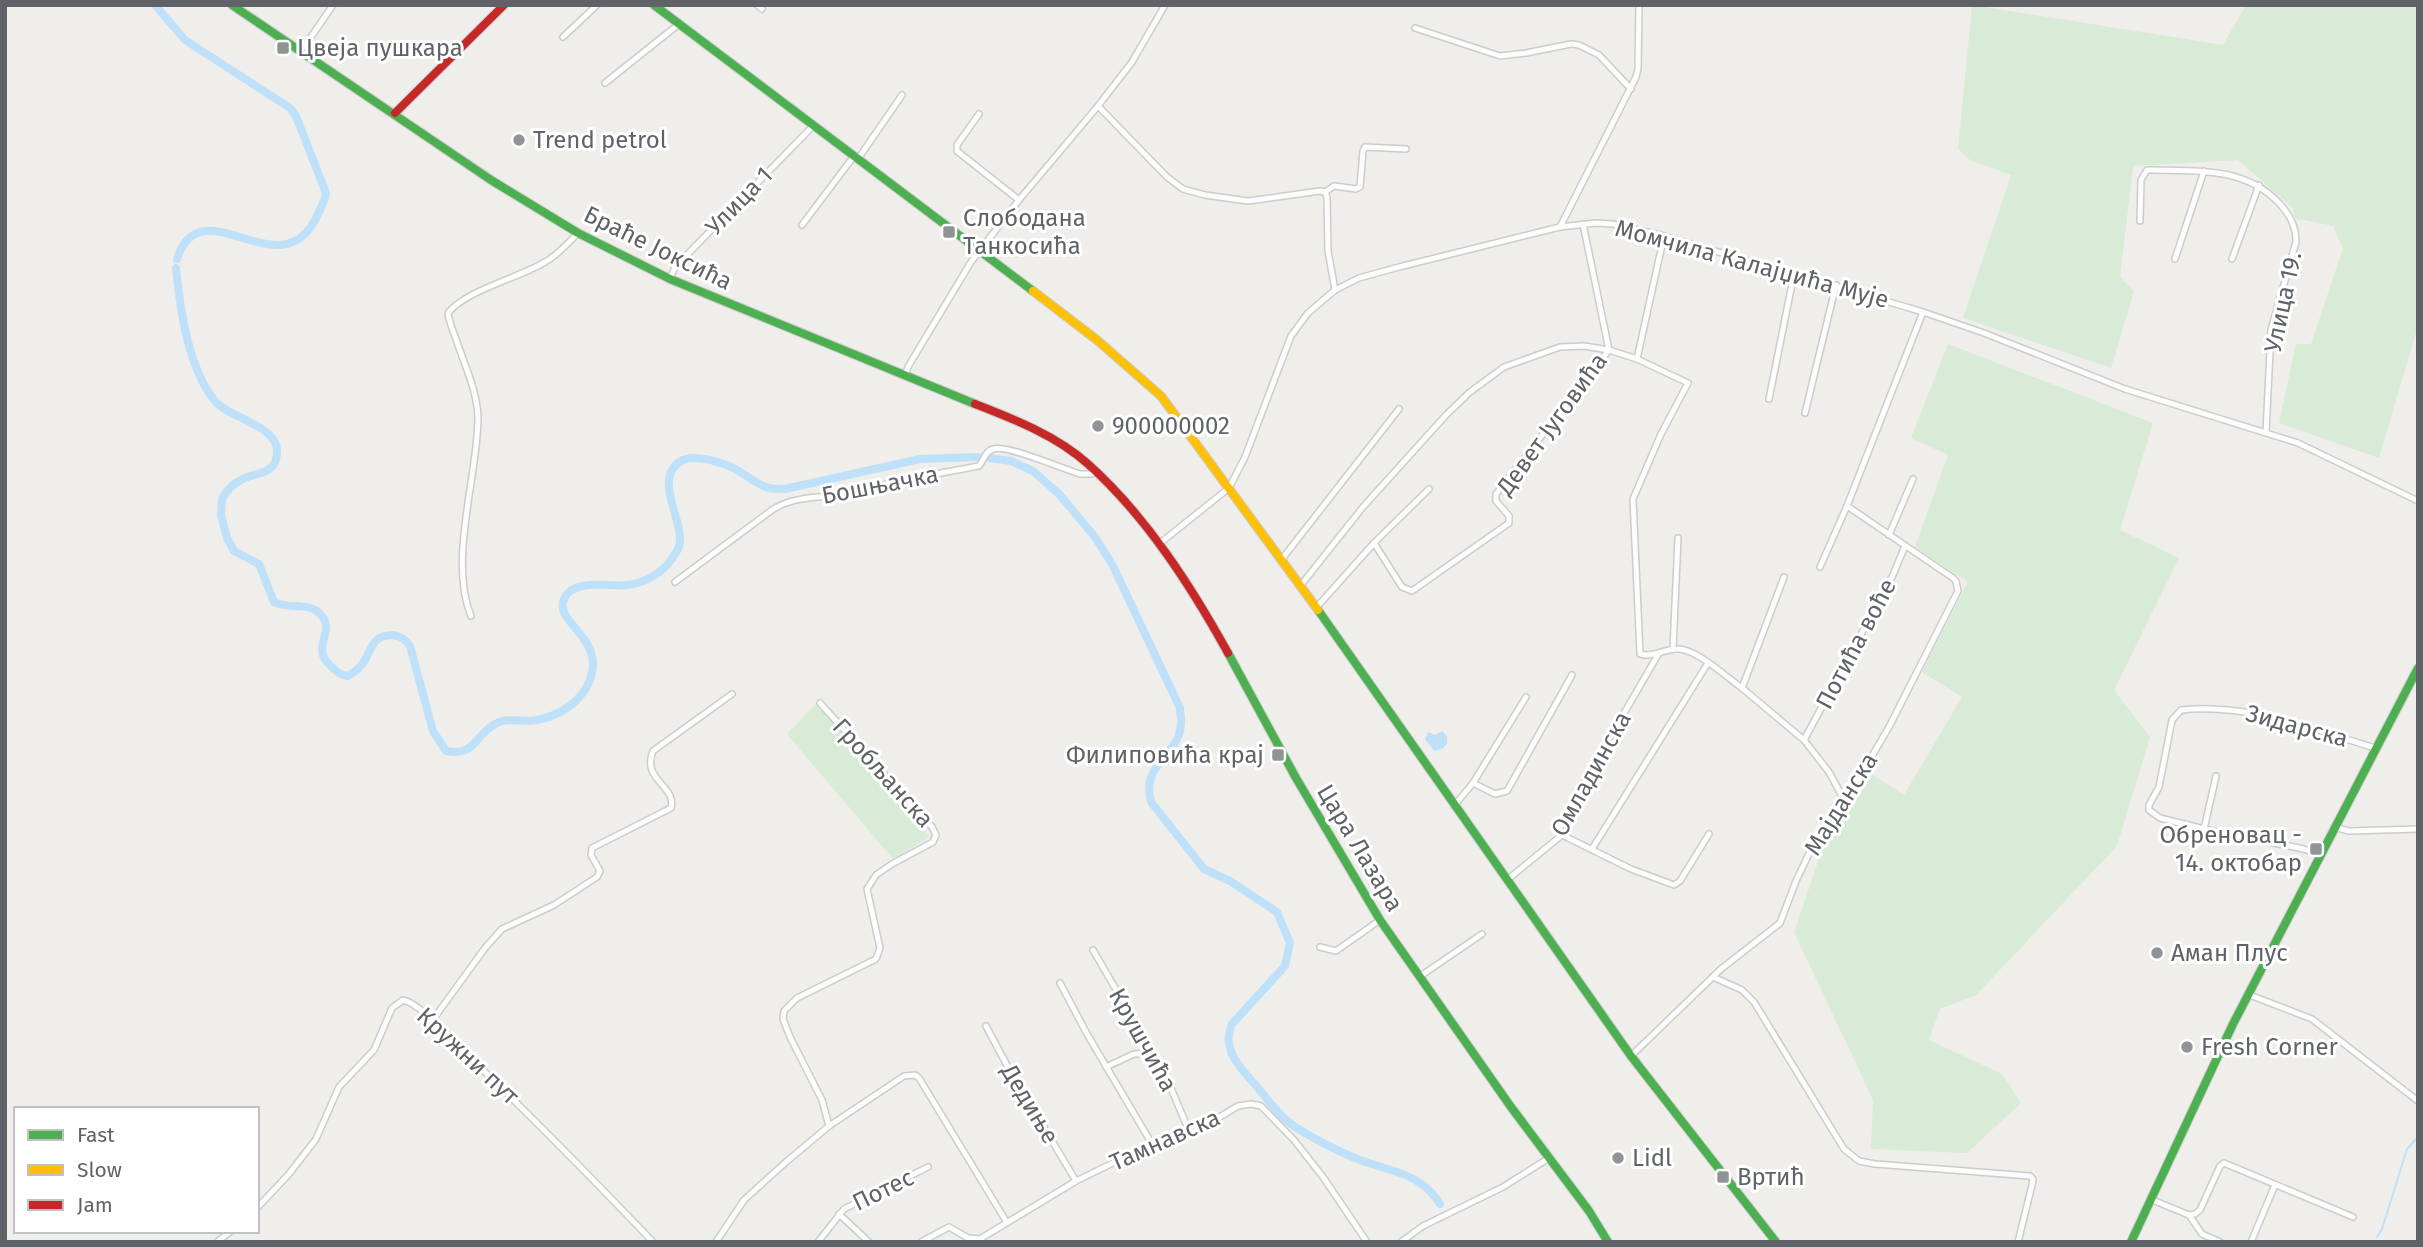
<svg xmlns="http://www.w3.org/2000/svg" width="2423" height="1247" font-family="'Fira Sans',sans-serif">
<style>
.green{fill:#d8ebd6}
.water{fill:#bfe0f9}
.lines{fill:none;stroke-linecap:round;stroke-linejoin:round}
.stream{stroke:#bfe0f9;stroke-width:2}
.canal{stroke:#bfe0f9;stroke-width:8}
.street-casing{stroke:#cbcccc;stroke-width:8}
.fast-casing{stroke:#cacacb;stroke-width:10}
.slow-casing{stroke:#cacacb;stroke-width:10}
.jam-casing{stroke:#cacacb;stroke-width:10}
.street{stroke:#fdfcfc;stroke-width:5}
.fast{stroke:#4caf50;stroke-width:8}
.slow{stroke:#ffc107;stroke-width:8}
.jam{stroke:#c62828;stroke-width:8}
.poi-dot{fill:#919496;stroke:#fff;stroke-width:2.5}
.labels{text-anchor:middle;dominant-baseline:central;stroke-width:6;stroke-linejoin:round;paint-order:stroke}
.poi-label{font-size:24px;fill:#5f6368;stroke:#fff;text-anchor:start}
.street-label{font-size:24px;fill:#5f6368;stroke:#fff}
</style>
<rect width="100%" height="100%" fill="#efeeea"/>
<g class="green">
<path d="M1972 5 2223 45 2246 5H2418V326L2379 458 2279 423 2296 344H2311L2343 248 2333 226 2295 218 2293 208 2238 160 2133 166 2120 277 2134 291 2111 368 1963 318 2011 175 1970 160 1958 149Z"/>
<path d="M1948 344 2153 423 2120 530 2179 558 2114 690 2150 737 2117 846 1976 995 1940 1009 1929 1040 2002 1074 2021 1103 1967 1153 1871 1149 1873 1100 1794 932 1824 844 1853 806 1871 774 1904 795 1962 697 1922 672 1968 582 1915 547 1948 455 1911 438Z"/>
<path d="M816 704 881 773 929 837 893 859 787 734Z"/>
</g>
<path class="water" d="M1442 731 1447 737V744L1442 749 1434 751 1425 739 1428 732 1435 735Z"/>
<g class="lines">
<path class="stream" d="M2377 1237 2382 1229 2407 1149 2418 1137"/>
<g class="canal">
<path d="M155 5 185 40 290 108 296 116 326 193C325 202 320 209 316 218 280 291 201 184 177 259"/>
<path d="M176 268C180 309 188 368 215 401 229 419 286 426 276 459 272 475 252 473 241 480 232 484 227 490 222 499L221 515 227 538 234 551 259 564 274 602C289 610 310 601 321 615 336 632 310 647 330 665 336 671 340 675 348 676 355 672 361 667 365 660 372 647 374 635 392 635 401 636 405 639 410 646L433 731 446 751C478 758 476 729 502 721 510 719 520 721 529 721 556 719 585 702 592 673 600 636 554 621 564 599 573 578 608 587 627 585 642 584 658 575 668 564 673 557 680 549 680 541 682 518 653 478 681 461 694 453 725 463 737 470 748 476 757 485 769 488 774 489 780 489 785 489L920 459 978 457"/>
<path d="M990 458 1011 461 1033 471 1059 494 1095 537 1113 566 1180 708C1180 713 1182 720 1181 725 1178 757 1140 764 1151 802L1204 869 1230 881 1277 912 1290 943 1285 966 1232 1024C1222 1047 1236 1063 1251 1080 1264 1094 1276 1113 1291 1124 1308 1136 1343 1154 1363 1161 1393 1172 1422 1174 1440 1204"/>
</g>
<defs>
<g id="street">
<path d="M757 5 762 9"/>
<path d="M1415 28 1500 56 1526 53 1571 44 1579 45 1599 55 1631 89"/>
<path d="M563 37 597 5"/>
<path d="M302 50 333 5"/>
<path d="M605 83 679 24"/>
<path d="M1098 106 1167 177 1183 189 1205 195 1248 201 1320 191 1325 192"/>
<path d="M979 114 957 145V151L1019 200"/>
<path d="M858 159 902 95"/>
<path d="M1325 192 1334 186 1356 189 1360 187 1363 151 1365 147 1406 149"/>
<path d="M1325 192 1327 197 1328 251 1335 290"/>
<path d="M2140 221 2141 180 2147 170H2152C2198 171 2245 167 2279 203 2290 215 2296 226 2296 242L2271 330 2266 432"/>
<path d="M802 225 854 156"/>
<path d="M1560 227 1636 77 1638 69 1639 5"/>
<path d="M2175 259 2204 171"/>
<path d="M2232 259 2259 185"/>
<path d="M670 279 675 267 813 126"/>
<path d="M1637 359 1664 236"/>
<path d="M905 375 909 365 971 262 1019 200 1098 106 1132 62 1165 5"/>
<path d="M1769 399 1794 274"/>
<path d="M1805 413 1836 285"/>
<path d="M1889 535 1913 479"/>
<path d="M1374 543 1402 587 1412 591 1509 523V516L1496 501V494L1609 350 1583 224"/>
<path d="M1159 544 1229 488 1245 457 1291 336 1308 313 1335 290 1359 278 1399 267 1560 227 1596 223 1613 224 1664 236 1923 312 1984 333 2125 389 2298 443 2418 501"/>
<path d="M1282 559 1399 409"/>
<path d="M1820 567 1847 506"/>
<path d="M675 582 772 510C794 495 821 499 846 493 890 483 934 474 979 466 984 460 985 451 993 449 1006 444 1063 469 1080 474H1091L1096 471"/>
<path d="M1301 585 1363 507 1446 415 1470 392 1504 367 1560 347 1584 346 1609 350 1637 359 1688 383 1661 434 1633 499 1640 654C1652 658 1664 649 1677 649 1696 648 1726 677 1742 688L1784 577"/>
<path d="M1316 608 1374 543 1429 489"/>
<path d="M471 616C448 560 478 476 478 417 477 390 464 364 456 339 453 331 449 322 448 313 466 290 519 278 545 262 558 255 568 243 578 233"/>
<path d="M1673 649 1678 538"/>
<path d="M1742 688 1804 740 1829 772 1843 798"/>
<path d="M820 703 932 827 936 835 933 842 892 864 876 875 867 889 880 948 876 959 797 998 784 1011 783 1019 790 1037 822 1100 829 1126"/>
<path d="M1804 740 1893 575 1905 546"/>
<path d="M2216 776 2204 829 2304 849 2319 855"/>
<path d="M1473 783 1495 794 1507 791 1572 675"/>
<path d="M1454 806 1473 783 1526 697"/>
<path d="M2334 827 2349 831 2418 829"/>
<path d="M2204 829 2160 818 2149 810V805L2159 787 2172 720 2181 710C2249 703 2312 729 2375 748"/>
<path d="M1562 835 1560 827 1562 820 1659 653"/>
<path d="M1562 835 1631 869 1674 885 1680 881 1709 834"/>
<path d="M1592 849 1708 663"/>
<path d="M1507 880 1562 835"/>
<path d="M1320 947 1336 951 1380 920"/>
<path d="M1093 950 1165 1074 1189 1131"/>
<path d="M1419 977 1482 934"/>
<path d="M1713 977 1742 990 1754 1002 1844 1149 1859 1161 1875 1164 2030 1176 2033 1179 2032 1185 2018 1242"/>
<path d="M1060 983 1087 1034 1152 1144"/>
<path d="M2247 994 2312 1019 2418 1101"/>
<path d="M432 1021 485 948 502 929 554 905 597 877 600 871 591 855 592 848 671 808C677 786 641 780 653 751L732 694"/>
<path d="M986 1026 1009 1069 1076 1181"/>
<path d="M1631 1056 1721 969 1780 923 1796 881 1816 839 1865 768 1889 727 1958 591 1956 581 1953 578 1847 506 1923 312"/>
<path d="M1106 1067 1134 1054 1153 1053"/>
<path d="M2150 1199 2189 1215 2202 1234 2220 1242"/>
<path d="M257 1208 289 1174 316 1139 339 1087 374 1050 392 1008 403 1000C419 1003 447 1035 460 1048 526 1111 590 1176 653 1242"/>
<path d="M839 1214 869 1242"/>
<path d="M2189 1215 2195 1214 2200 1210 2220 1166 2224 1163 2353 1217"/>
<path d="M217 1242 231 1231"/>
<path d="M716 1242 744 1200 786 1162 829 1126 904 1076 915 1075 919 1078 1006 1221"/>
<path d="M818 1242 844 1209 928 1167"/>
<path d="M921 1242 949 1227 968 1238 980 1239 1076 1181 1152 1144 1203 1127 1238 1106 1251 1104 1261 1106 1294 1140 1323 1177 1367 1242"/>
<path d="M1401 1242 1423 1226 1503 1187 1549 1158"/>
<path d="M2251 1242 2275 1185"/>
</g>
<g id="fast">
<path d="M232 5 491 180 578 233 670 279 975 404"/>
<path d="M654 5 1033 291"/>
<path d="M1318 610 1631 1056 1776 1242"/>
<path d="M1228 653 1296 778 1380 920 1511 1107 1589 1211 1608 1242"/>
<path d="M2131 1242 2233 1024 2418 668"/>
</g>
<path id="slow" d="M1033 291 1097 340 1161 396 1318 610"/>
<g id="jam">
<path d="M395 113 504 5"/>
<path d="M975 404C1014 419 1057 436 1088 464 1146 516 1191 586 1228 653"/>
</g>
</defs>
<use href="#street" class="street-casing"/>
<use href="#fast" class="fast-casing"/>
<use href="#slow" class="slow-casing"/>
<use href="#jam" class="jam-casing"/>
<use href="#street" class="street"/>
<use href="#fast" class="fast"/>
<use href="#slow" class="slow"/>
<use href="#jam" class="jam"/>
</g>
<g class="poi-dot">
<rect x="276" y="41" width="14" height="14" rx="3.5"/>
<circle cx="519" cy="140" r="7"/>
<rect x="942" y="225" width="14" height="14" rx="3.5"/>
<circle cx="1098" cy="426" r="7"/>
<rect x="1271" y="748" width="14" height="14" rx="3.5"/>
<rect x="2309" y="842" width="14" height="14" rx="3.5"/>
<circle cx="2157" cy="953" r="7"/>
<circle cx="2187" cy="1047" r="7"/>
<circle cx="1618" cy="1158" r="7"/>
<rect x="1716" y="1170" width="14" height="14" rx="3.5"/>
</g>
<g class="labels">
<g class="poi-label">
<text x="297" y="48">Цвеја пушкара</text>
<text x="533" y="140">Trend petrol</text>
<text x="963" y="218">Слободана<tspan x="963" dy="28">Танкосића</tspan></text>
<text x="1112" y="426">900000002</text>
<text x="1264" y="755" text-anchor="end">Филиповића крај</text>
<text x="2302" y="835" text-anchor="end">Обреновац -<tspan x="2302" dy="28">14. октобар</tspan></text>
<text x="2171" y="953">Аман Плус</text>
<text x="2201" y="1047">Fresh Corner</text>
<text x="1632" y="1158">Lidl</text>
<text x="1737" y="1177">Вртић</text>
</g>
<g class="street-label">
<text transform="translate(739 201) rotate(-46)">Улица 1</text>
<text transform="translate(658 248) rotate(26)">Браће Јоксића</text>
<text transform="translate(1752 264) rotate(15)">Момчила Калајџића Мује</text>
<text transform="translate(2283 302) rotate(-78)">Улица 19.</text>
<text transform="translate(1552 424) rotate(-54)">Девет Југовића</text>
<text transform="translate(880 485) rotate(-11)">Бошњачка</text>
<text transform="translate(1856 644) rotate(-62)">Потића воће</text>
<text transform="translate(2297 726) rotate(15)">Зидарска</text>
<text transform="translate(883 773) rotate(48)">Гробљанска</text>
<text transform="translate(1591 774) rotate(-61)">Омладинска</text>
<text transform="translate(1841 804) rotate(-58)">Мајданска</text>
<text transform="translate(1360 848) rotate(59)">Цара Лазара</text>
<text transform="translate(1143 1040) rotate(61)">Крушчића</text>
<text transform="translate(468 1056) rotate(43)">Кружни пут</text>
<text transform="translate(1030 1104) rotate(59)">Дедиње</text>
<text transform="translate(1165 1140) rotate(-24)">Тамнавска</text>
<text transform="translate(883 1190) rotate(-26)">Потес</text>
</g>
</g>
<rect width="2423" height="1247" fill="none" stroke="#5f6368" stroke-width="14"/>
<rect x="14" y="1107" width="245" height="126" fill="#ffffff" stroke="#bfc1c3" stroke-width="2"/>
<rect x="28" y="1130" width="35" height="10" fill="#4caf50" stroke="#bfc1c3" stroke-width="2"/>
<text x="77" y="1142" font-size="21" fill="#5f6368">Fast</text>
<rect x="28" y="1165" width="35" height="10" fill="#ffc107" stroke="#bfc1c3" stroke-width="2"/>
<text x="77" y="1177" font-size="21" fill="#5f6368">Slow</text>
<rect x="28" y="1200" width="35" height="10" fill="#c62828" stroke="#bfc1c3" stroke-width="2"/>
<text x="77" y="1212" font-size="21" fill="#5f6368">Jam</text>
</svg>
